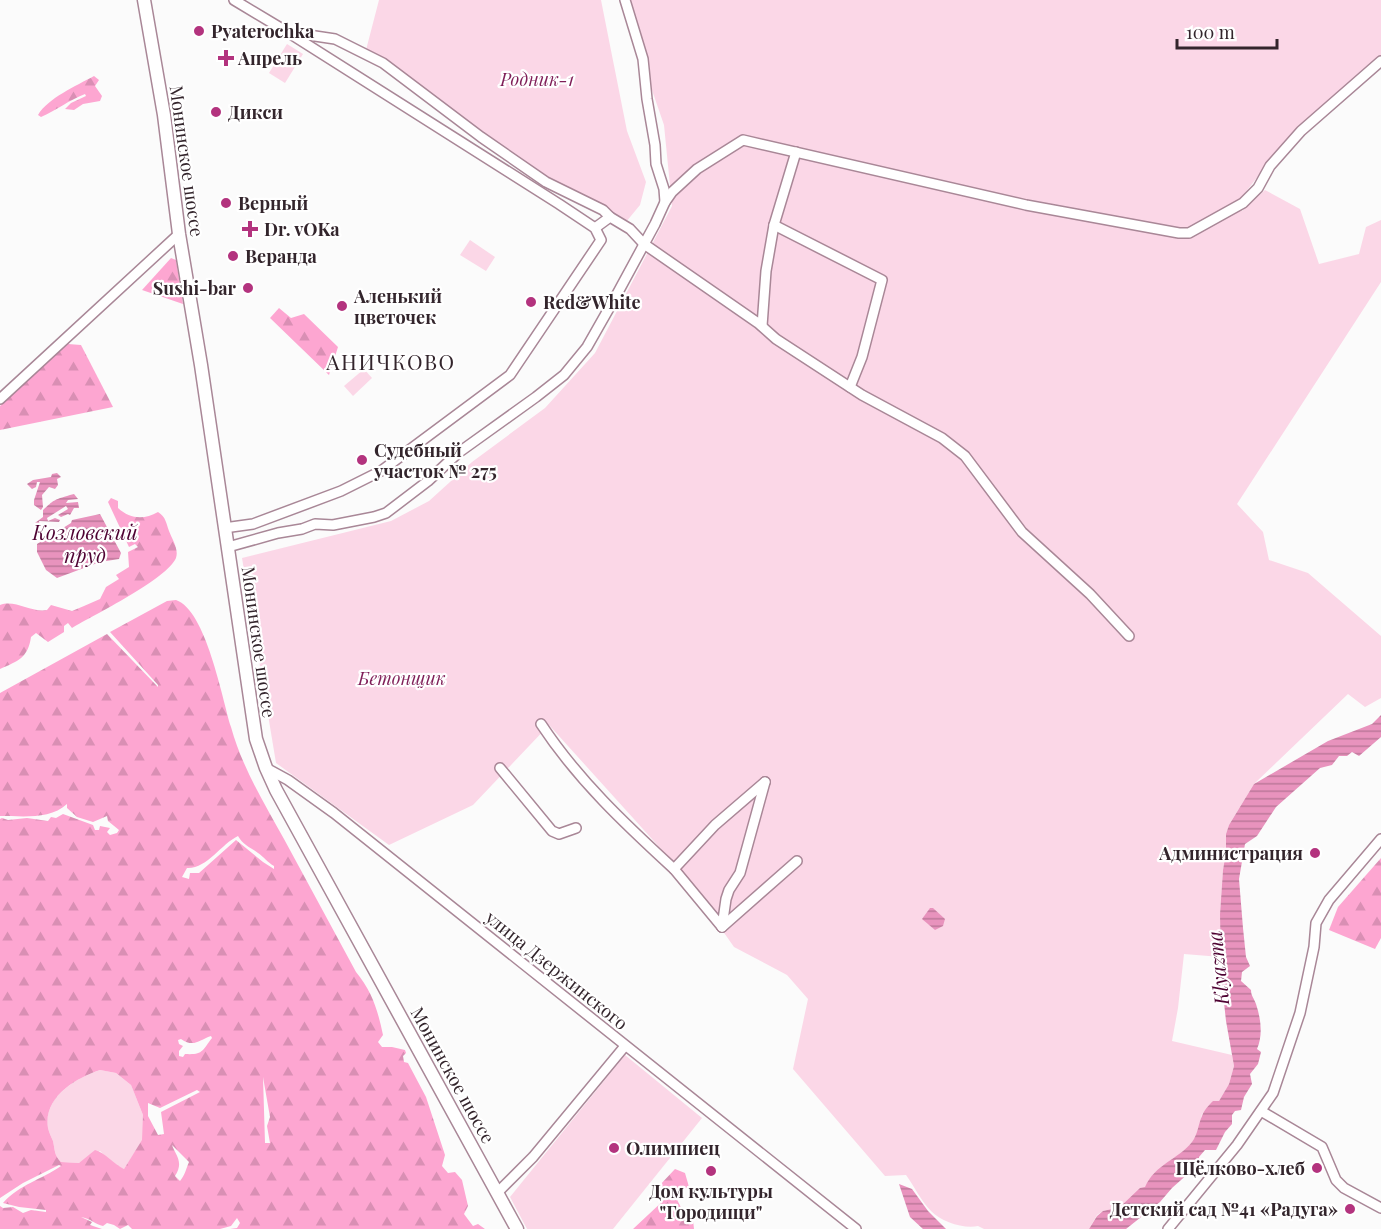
<svg xmlns="http://www.w3.org/2000/svg" width="1381" height="1229" font-family="'Playfair Display',serif">
<style>
.green{fill:#fbd7e7}
.forest{fill:url(#forest-firs);fill-rule:evenodd}
.water{fill:url(#water-rules)}
.lines{fill:none;stroke-linecap:round;stroke-linejoin:round}
.minor-casing{stroke:#a98797;stroke-width:12}
.major-casing{stroke:#a98797;stroke-width:15}
.minor{stroke:#fff;stroke-width:9}
.major{stroke:#fff;stroke-width:12}
.poi-dot{fill:#b3337e;stroke:#fff;stroke-width:2}
.labels{text-anchor:middle;dominant-baseline:central;stroke-width:4.5;stroke-linejoin:round;paint-order:stroke}
.poi-label{font-size:18px;font-weight:bold;fill:#33252c;stroke:#fff;text-anchor:start}
.park-label{font-size:18px;font-style:italic;fill:#7f1e58;stroke:#fff}
.street-label{font-size:18px;fill:#33252c;stroke:#fff}
.water-label{font-size:20px;font-style:italic;fill:#4e0232;stroke:#fff}
.quarter-label{font-size:21px;letter-spacing:1.5px;fill:#33252c;stroke:#fff}
</style>
<defs>
<pattern id="forest-firs" width="22" height="20" patternUnits="userSpaceOnUse" patternTransform="scale(1.5)"><rect width="22" height="20" fill="#fda6d1"/><path d="M5 1l3.5 6h-7zM16 11l3.5 6h-7z" fill="#d98fb4"/></pattern>
<pattern id="water-rules" width="6" height="5" patternUnits="userSpaceOnUse" patternTransform="scale(1.5)"><rect width="6" height="5" fill="#e893bd"/><path d="M0 2.5h6" fill="none" stroke="#bd789a"/></pattern>
</defs>
<rect width="100%" height="100%" fill="#fbfbfb"/>
<g class="green">
<path d="M379 0H601L627 131 646 182 640 205 626 222 531 175 423 87 366 50Z"/>
<path d="M621 0H1381V56L1289 137 1237 203 1242 211 1265 190 1300 209 1319 264 1359 254 1366 227 1381 220V282L1237 504 1263 532 1269 560 1308 573 1381 636V698L1365 707 1348 694 1254 784 1229 825 1226 834V852L1223 870 1220 914 1221 957 1184 954 1178 1008 1172 1041 1232 1055 1234 1066 1229 1084 1219 1101 1202 1114 1198 1133 1191 1144 1145 1187 1120 1207 1103 1211 1097 1215 1089 1229H984L978 1226C964 1229 941 1222 931 1211 921 1201 914 1186 906 1175L885 1176 793 1069 808 999 787 975 734 947 680 870 549 725 473 805 389 845 276 763 242 558 391 521 429 501 472 462 545 408 595 353 672 206 664 125Z"/>
<path d="M287 44 303 54 285 83 269 73Z"/>
<path d="M470 240 495 257 486 271 460 255Z"/>
<path d="M364 369 372 378 353 396 344 386Z"/>
<path d="M625 1055 702 1118 613 1229H527L510 1197Z"/>
<path d="M100 1070 116 1073 131 1085 143 1115V1140L124 1169 115 1165 100 1151 79 1163 61 1162C54 1155 55 1150 53 1141 51 1137 49 1132 48 1128 43 1097 76 1078 100 1070Z"/>
</g>
<g class="forest">
<path d="M94 76 99 80 95 86 102 96 100 101 83 104 74 110 65 109 71 103 86 96 85 94C69 100 57 110 41 117L38 115C48 98 76 86 94 76Z"/>
<path d="M171 258 176 260 183 304 142 290Z"/>
<path d="M279 308 291 318 304 314 338 347 329 375 270 318Z"/>
<path d="M68 344 81 345 113 407 0 430V406Z"/>
<path d="M111 498 118 501V508C130 519 144 520 158 512 166 517 166 523 169 531 172 539 179 549 176 558 167 579 94 615 72 628L68 623 64 626V632L48 642 36 633 31 637C28 658 18 661 0 669V605C15 599 31 613 47 610L51 605 72 611 84 606 100 599 106 587 119 579 116 575 129 567 128 552 138 547 135 544 129 547 108 502Z"/>
<path d="M176 600C206 610 222 698 231 727 242 767 264 803 284 839 308 883 332 928 356 972 372 991 378 1011 383 1035L378 1042 382 1047H392L405 1050 406 1053 403 1056 404 1062 408 1063 426 1097 445 1155 442 1166 448 1173 455 1172 462 1180 468 1206 464 1214 473 1226 478 1224 485 1229H230L237 1228 240 1223 237 1218 231 1226 220 1229H132L128 1225 120 1229 114 1225 107 1223 103 1226C96 1225 90 1218 81 1217L92 1222 90 1225 102 1229H0V1206L3 1208 13 1207 23 1213 31 1210 46 1212V1210L19 1207 3 1203C20 1184 41 1180 61 1166L59 1165 23 1183 0 1198V819L2 818 8 820 27 818 48 821 51 817 56 818 63 814 93 825 95 830H99L100 826 110 828 107 832 110 835 117 833 119 830 108 821 107 816 93 822 77 817 67 808V804C50 820 22 816 0 816V693L107 634 158 687V685L110 632 167 601ZM238 836C243 845 250 847 258 853 264 857 267 862 274 866V869L263 862 236 840 199 873H190L189 879 182 877 187 868C207 869 221 844 238 836ZM211 1036 212 1038C202 1051 203 1055 185 1054L183 1057 179 1056V1051L183 1046 179 1044 178 1040 181 1039C194 1048 199 1040 211 1036ZM100 1070 116 1073 131 1085 143 1115 142 1140 124 1169C113 1164 106 1153 95 1150L79 1163 61 1162C54 1155 55 1150 53 1141 51 1137 49 1132 48 1128 43 1097 76 1078 100 1070ZM263 1077 270 1117 267 1126 270 1143H265ZM197 1090 200 1092 161 1112 164 1134 158 1135 148 1116V1103L160 1108ZM172 1145 189 1162C186 1169 185 1175 180 1181L175 1176C184 1162 176 1156 172 1145Z"/>
<path d="M1381 858V938L1375 949 1329 930 1338 907Z"/>
<path d="M675 1169 685 1173 689 1187 674 1194 686 1217 700 1211 703 1218 693 1220 694 1229H633L664 1200 659 1186Z"/>
</g>
<g class="water">
<path d="M57 473 61 477 57 479 58 485 55 489 49 487 42 495 43 507 41 510 34 505V500L40 482H37L36 487 32 489 27 484 33 480 51 477 52 474Z"/>
<path d="M70 495 74 494 78 499 68 500 66 503 78 502 79 508H74L70 515 68 514 61 517 58 515 68 509 66 506 47 518 48 521 55 518 60 520 59 522 39 521 41 532 39 533 35 523 43 517V510C54 500 53 500 70 495Z"/>
<path d="M100 514 121 553 119 559 100 562 57 578 46 570 37 552V544L71 523 72 520Z"/>
<path d="M1381 715V737L1359 756 1352 752 1347 756H1339L1332 765 1320 768 1276 807 1257 836 1245 844 1239 879 1243 928 1246 957 1250 966 1242 972 1241 981 1251 990C1251 996 1254 998 1256 1004 1261 1019 1263 1035 1257 1049L1261 1052 1258 1064 1250 1074 1252 1084 1244 1097 1241 1110 1235 1111 1232 1115V1124L1225 1132 1216 1150H1205L1199 1157V1164L1172 1188 1160 1202 1126 1229H1089L1097 1216 1103 1211 1120 1207 1140 1188 1145 1187C1155 1164 1179 1159 1192 1142 1198 1134 1198 1125 1202 1116 1204 1110 1209 1105 1213 1101H1219L1229 1084 1234 1066 1226 1021 1221 975 1220 914 1223 870 1226 852V834L1229 825 1254 784 1328 741 1372 724Z"/>
<path d="M930 908H933L945 919 943 926 935 930 922 919Z"/>
<path d="M899 1184 912 1189 928 1211 946 1229H923L910 1217Z"/>
</g>
<g class="lines">
<defs>
<g id="minor">
<path d="M625 0 643 59 647 99 655 145 656 164 664 189 665 202"/>
<path d="M295 33 335 39 383 63 481 137 546 182 603 210 610 217"/>
<path d="M774 225 882 280 862 357 850 387"/>
<path d="M595 228 610 217 630 229 644 244 758 323 776 339 862 395 942 438 965 456 1022 532 1090 594 1129 636"/>
<path d="M762 326 766 271 774 225 796 152"/>
<path d="M0 399 179 234"/>
<path d="M224 528 253 524 341 491 381 471 510 375 601 240 595 228 559 204 289 33 234 0"/>
<path d="M228 547 278 533 302 529 315 524 333 525 374 517 386 513 428 481 458 453 536 397 564 375 587 347 616 296 655 224 665 202 672 192 697 169 743 140 1026 205 1179 233H1189L1243 203 1258 188 1270 166 1301 131 1381 61"/>
<path d="M541 724C578 780 625 824 674 869L715 825 765 782"/>
<path d="M266 768 288 780 334 813 856 1229"/>
<path d="M500 768 552 831 559 834 576 828"/>
<path d="M674 869 722 927"/>
<path d="M722 927 726 899 729 890 740 873 765 782"/>
<path d="M722 927 797 861"/>
<path d="M1261 1111 1322 1147 1336 1180 1344 1188 1381 1208"/>
<path d="M497 1193 533 1157 625 1046"/>
<path d="M1168 1229 1237 1145 1273 1093 1300 1013 1314 947 1316 923 1329 900 1381 839"/>
</g>
<path id="major" d="M144 0 164 115 179 234 201 365 256 739 266 768 276 790 517 1229"/>
</defs>
<use href="#minor" class="minor-casing"/>
<use href="#major" class="major-casing"/>
<use href="#minor" class="minor"/>
<use href="#major" class="major"/>
</g>
<g class="poi-dot">
<circle cx="199" cy="31" r="6"/>
<path d="M223 49h6v6h6v6h-6v6h-6v-6h-6v-6h6z"/>
<circle cx="216" cy="112" r="6"/>
<circle cx="226" cy="203" r="6"/>
<path d="M247 220h6v6h6v6h-6v6h-6v-6h-6v-6h6z"/>
<circle cx="233" cy="256" r="6"/>
<circle cx="248" cy="288" r="6"/>
<circle cx="531" cy="302" r="6"/>
<circle cx="342" cy="306" r="6"/>
<circle cx="362" cy="460" r="6"/>
<circle cx="1315" cy="853" r="6"/>
<circle cx="614" cy="1148" r="6"/>
<circle cx="1317" cy="1168" r="6"/>
<circle cx="711" cy="1171" r="6"/>
<circle cx="1350" cy="1209" r="6"/>
</g>
<g class="labels">
<g class="poi-label">
<text x="211" y="31">Pyaterochka</text>
<text x="238" y="58">Апрель</text>
<text x="228" y="112">Дикси</text>
<text x="238" y="203">Верный</text>
<text x="264" y="229">Dr. vOKa</text>
<text x="245" y="256">Веранда</text>
<text x="236" y="288" text-anchor="end">Sushi-bar</text>
<text x="354" y="296">Аленький<tspan x="354" dy="21">цветочек</tspan></text>
<text x="543" y="302">Red&amp;White</text>
<text x="374" y="450">Судебный<tspan x="374" dy="21">участок № 275</tspan></text>
<text x="1303" y="853" text-anchor="end">Администрация</text>
<text x="626" y="1148">Олимпиец</text>
<text x="1305" y="1168" text-anchor="end">Щёлково-хлеб</text>
<text x="711" y="1191" text-anchor="middle">Дом культуры<tspan x="711" dy="21">"Городищи"</tspan></text>
<text x="1338" y="1209" text-anchor="end">Детский сад №41 «Радуга»</text>
</g>
<g class="park-label">
<text x="537" y="79">Родник-1</text>
<text x="402" y="678">Бетонщик</text>
</g>
<g class="street-label">
<text transform="translate(187 161) rotate(82)">Монинское шоссе</text>
<text transform="translate(259 642) rotate(82)">Монинское шоссе</text>
<text transform="translate(557 970) rotate(39)">улица Дзержинского</text>
<text transform="translate(453 1075) rotate(61)">Монинское шоссе</text>
</g>
<g class="water-label">
<text x="85" y="531">Козловский<tspan x="85" dy="23">пруд</tspan></text>
<text transform="translate(1217 968) rotate(-96)">Klyazma</text>
</g>
<g class="quarter-label">
<text x="391" y="361">АНИЧКОВО</text>
</g>
</g>
<path d="M1177 39v9h100v-9" fill="none" stroke="#33252c" stroke-width="3"/>
<text x="1186" y="39" font-size="18" fill="#33252c" stroke="#ffffff" stroke-width="4.5" paint-order="stroke">100 m</text>
</svg>
